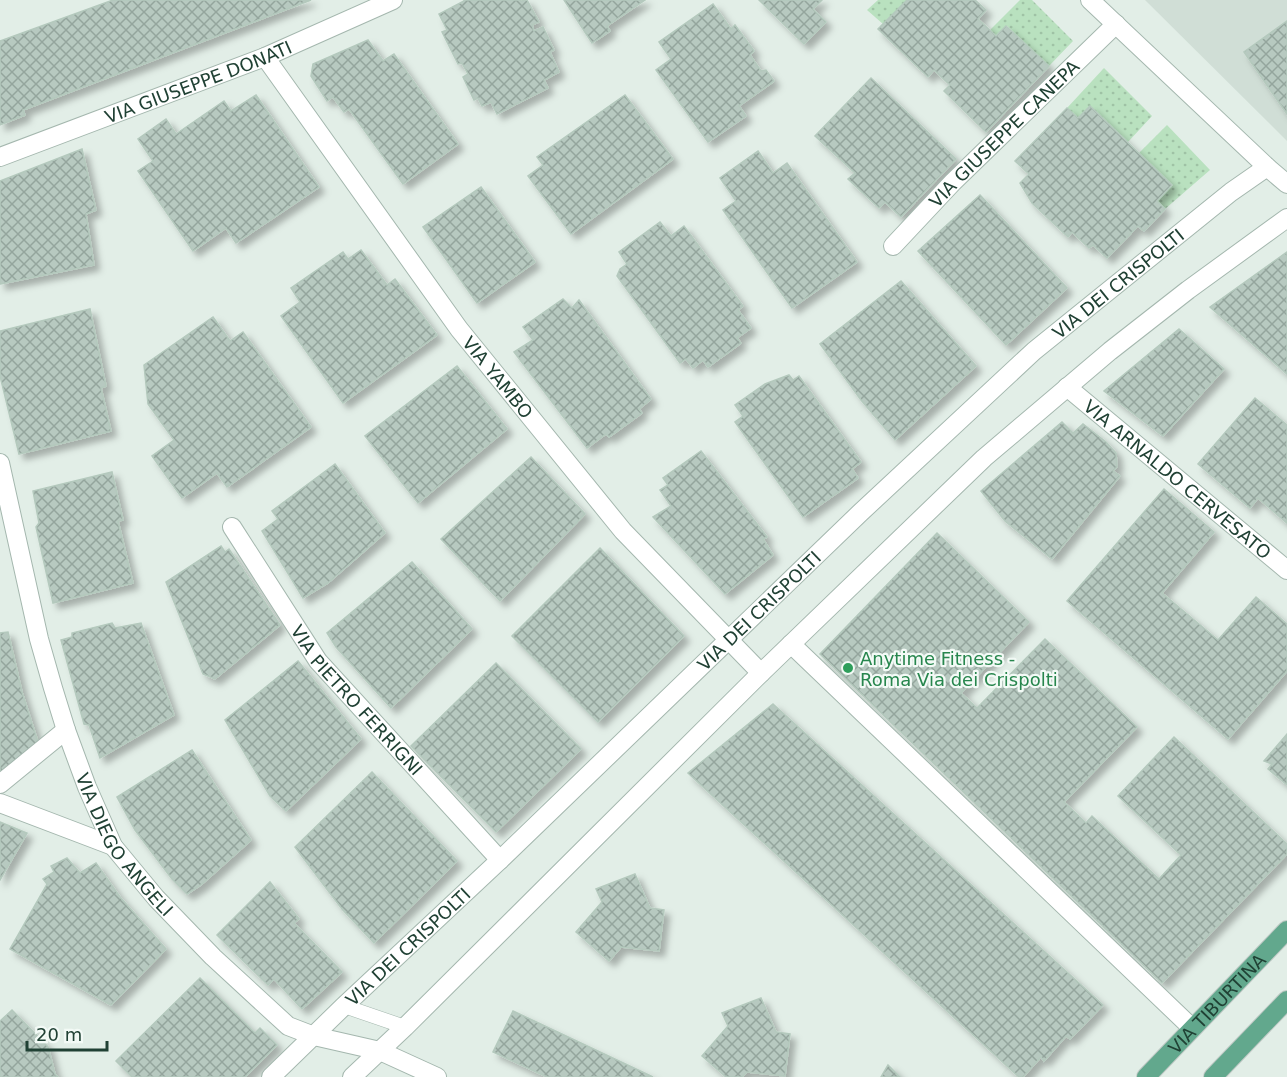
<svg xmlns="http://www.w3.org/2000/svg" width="1287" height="1077" font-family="'DejaVu Sans',sans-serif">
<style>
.built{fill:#d0ded6}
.grass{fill:url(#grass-dots)}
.building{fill:url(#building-cross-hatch);stroke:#b4c9bd;stroke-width:1.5;filter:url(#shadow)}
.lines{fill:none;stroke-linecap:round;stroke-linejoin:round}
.service-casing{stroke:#a4b7ae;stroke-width:15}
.minor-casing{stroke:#a4b7ae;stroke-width:20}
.tertiary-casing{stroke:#a4b7ae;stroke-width:20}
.primary-casing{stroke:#c1cac6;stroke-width:20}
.service{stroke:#fff;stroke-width:14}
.minor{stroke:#fff;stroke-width:18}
.tertiary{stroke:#fff;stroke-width:18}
.primary{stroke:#62a88d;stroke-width:18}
.leisure-dot{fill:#2e9e5b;stroke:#f3faf6;stroke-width:2}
.labels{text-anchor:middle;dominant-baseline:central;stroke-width:4.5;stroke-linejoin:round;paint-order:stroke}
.street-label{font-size:18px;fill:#204134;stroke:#f3faf6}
.leisure-label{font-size:18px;fill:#27864d;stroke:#f3faf6;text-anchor:start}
</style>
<defs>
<pattern id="grass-dots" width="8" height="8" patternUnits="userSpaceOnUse" patternTransform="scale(1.5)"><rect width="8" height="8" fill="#b9e1bf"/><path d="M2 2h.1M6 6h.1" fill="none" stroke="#9fc2a5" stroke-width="1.8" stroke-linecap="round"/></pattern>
<pattern id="building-cross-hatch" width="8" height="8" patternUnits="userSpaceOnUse" patternTransform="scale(1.5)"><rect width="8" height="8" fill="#b7c9c0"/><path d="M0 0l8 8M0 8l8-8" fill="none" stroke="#94a59d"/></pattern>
<filter id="shadow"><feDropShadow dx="5.5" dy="5.5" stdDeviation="3" flood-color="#0004"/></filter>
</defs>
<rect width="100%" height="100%" fill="#e2eee7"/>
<path class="built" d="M1145 0H1287V141Z"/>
<g class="grass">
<path d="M878 0H907L883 24 867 10Z"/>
<path d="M1020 0H1032L1073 41 1049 66 1007 26 996 36 990 30Z"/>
<path d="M1104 68 1152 116 1128 142 1090 106 1078 118 1067 108Z"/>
<path d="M1167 125 1210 170 1165 209 1157 201 1172 185 1139 153Z"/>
</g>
<g class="building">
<path d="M113 0H311L23 110 25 115 0 125V41Z"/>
<path d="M464 0H520L521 1 527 0 539 22 532 25 534 31 543 27 554 50 550 52 559 72 544 80 548 88 497 114 491 102 482 106 478 98 474 100 463 77 468 74 462 63 458 64 442 32 447 30 439 14 464 1Z"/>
<path d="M564 0H645L607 26 610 31 592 43Z"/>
<path d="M759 0H822L813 9 826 22 804 44Z"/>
<path d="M907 0H975L986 10 978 19 996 36 1006 26 1049 66 986 132 944 91 950 85 934 70 928 77 878 29Z"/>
<path d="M713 4 731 29 735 25 754 51 750 55 761 71 766 70 774 81 739 106 746 116 708 142 656 70 671 59 659 42Z"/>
<path d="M1287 21V114L1244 52Z"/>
<path d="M368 40 383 61 394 54 458 144 403 184 349 109 344 112 333 97 327 101 311 76 313 64Z"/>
<path d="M871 78 956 159 901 217 885 202 879 208 848 179 855 173 815 136Z"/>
<path d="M256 95 319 187 236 243 226 228 193 251 138 171 153 161 138 139 166 119 176 134 224 101 231 111Z"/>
<path d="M625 95 673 159 571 234 528 176 543 165 537 157Z"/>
<path d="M1090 106 1172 185 1157 201 1165 209 1144 231 1138 226 1107 258 1093 245 1089 248 1072 232 1068 237 1032 203 1020 183 1029 174 1015 161 1067 108 1078 118Z"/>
<path d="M82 149 96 210 86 214 94 265 0 284V181Z"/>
<path d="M758 151 773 173 787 163 857 262 792 308 723 210 736 201 720 178Z"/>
<path d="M481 187 535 262 477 303 423 227Z"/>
<path d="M980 195 1067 288 1006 345 918 251Z"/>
<path d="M660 222 671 236 684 226 743 306 738 310 751 328 737 338 741 343 708 367 703 360 693 368 686 359 680 363 617 276 620 269 627 264 619 252Z"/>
<path d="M361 250 387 285 395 279 437 335 343 403 281 316 300 302 291 288 343 252 348 259Z"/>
<path d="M1287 252V374L1210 307Z"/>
<path d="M901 281 976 366 895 440 861 400 820 344Z"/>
<path d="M563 299 572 308 579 300 651 399 639 409 642 413 609 437 606 434 587 448 514 352 533 340 523 327Z"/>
<path d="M90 309 106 386 101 388 111 431 19 454 0 376V331Z"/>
<path d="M213 317 230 341 243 332 311 427 227 487 217 473 182 498 152 456 174 440 148 404 144 365Z"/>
<path d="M1179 329 1224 369 1163 436 1104 391Z"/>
<path d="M457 366 507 429 418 503 365 436Z"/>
<path d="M789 375 793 380 799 376 861 462 852 469 858 478 803 517 735 422 743 416 735 405 765 384Z"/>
<path d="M1255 398 1287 425V523L1258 498 1250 508 1198 464Z"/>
<path d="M1062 422 1073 433 1083 424 1106 442 1116 453 1117 467 1113 471 1120 476 1052 559 1005 521 981 491Z"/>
<path d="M701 451 767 537 763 539 773 555 725 594 653 517 671 506 660 490 668 485 663 478Z"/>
<path d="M531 457 585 514 500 601 441 539Z"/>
<path d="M335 464 385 533 328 583 303 598 262 531 278 519 272 511Z"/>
<path d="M112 472 123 520 118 521 133 583 53 603 36 527 39 523 33 491Z"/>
<path d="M1164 489 1214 532 1162 593 1218 640 1256 597 1287 624V671L1228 739 1067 601Z"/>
<path d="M937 533 1029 622 961 693 977 708 1045 639 1137 727 1064 802 1086 823 1092 816 1159 879 1181 855 1118 796 1174 737 1287 844V854L1162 983 820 654Z"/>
<path d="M221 546 225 552 229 549 280 625 215 679 203 674 166 582Z"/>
<path d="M600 548 684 636 598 722 512 636Z"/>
<path d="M412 562 472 629 391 708 336 647 327 633Z"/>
<path d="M112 623 115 628 141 623 174 715 100 758 89 725 84 724 61 640 72 637V633Z"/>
<path d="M8 632 22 692 38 742 0 776V633Z"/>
<path d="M298 661 361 739 286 811 270 796 225 720Z"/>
<path d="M496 663 581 749 496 832 411 746Z"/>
<path d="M773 704 1103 1005 1070 1039 1066 1036 1044 1061 1041 1057 1023 1077H1019L688 773Z"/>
<path d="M1287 734V785L1268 769 1272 764 1264 761Z"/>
<path d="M192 750 251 840 201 885 187 894 172 879 135 830 117 797Z"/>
<path d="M372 772 457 861 374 943 342 909 295 847Z"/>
<path d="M0 822 27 833 0 880Z"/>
<path d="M67 858 80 873 96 863 120 897 166 949 111 1005 10 949 47 884 43 879 54 872 51 866Z"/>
<path d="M635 874 650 908 664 910 659 951 621 947 609 961 576 932 602 902 596 889Z"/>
<path d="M270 882 299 919 294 923 342 972 302 1009 274 979 268 985 217 935Z"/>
<path d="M200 978 255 1033 260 1028 277 1045 245 1077H132L116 1061Z"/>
<path d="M761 998 776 1032 790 1034 785 1076 747 1072 742 1077H726L702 1056 728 1026 722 1013Z"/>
<path d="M12 1010 48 1047 55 1074 58 1077H0V1021Z"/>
<path d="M513 1011 653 1077H547L493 1052Z"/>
<path d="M888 1065 900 1077H881Z"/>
</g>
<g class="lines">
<defs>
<path id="service" d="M344 1006 405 1027"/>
<g id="minor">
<path id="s1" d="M265 57 459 329 623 531 761 673"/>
<path id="s2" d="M0 157 265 57 393 0"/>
<path id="s3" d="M893 246 953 182 1116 24"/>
<path id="s4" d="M1067 387 1287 570"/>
<path id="s5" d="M0 463 39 639 53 688 66 730 87 787 113 846 156 898 213 957 288 1026 314 1036 380 1051 437 1077"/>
<path id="s6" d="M232 527 318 661 500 860"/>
<path d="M791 644 1192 1028"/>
<path d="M0 784 66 730"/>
<path d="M0 803 113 846"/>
<path id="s7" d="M271 1077 344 1006 500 860 860 513 1034 351 1231 192 1267 167"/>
<path d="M352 1077 405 1027 761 673 984 458 1110 351 1188 290 1287 218"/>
</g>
<path id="tertiary" d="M1090 0 1267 167 1287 184"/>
<g id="primary">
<path id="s8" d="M1146 1077 1287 930"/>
<path d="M1213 1077 1287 1000"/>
</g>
</defs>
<use href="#service" class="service-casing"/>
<use href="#minor" class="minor-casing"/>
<use href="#tertiary" class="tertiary-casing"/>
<use href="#primary" class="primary-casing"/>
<use href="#service" class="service"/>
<use href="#minor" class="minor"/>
<use href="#tertiary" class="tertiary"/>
<use href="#primary" class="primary"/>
</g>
<circle class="leisure-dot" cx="848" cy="668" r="6"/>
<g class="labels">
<g class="street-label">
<text stroke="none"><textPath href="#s2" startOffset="212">VIA GIUSEPPE DONATI</textPath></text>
<text stroke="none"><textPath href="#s3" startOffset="158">VIA GIUSEPPE CANEPA</textPath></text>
<text stroke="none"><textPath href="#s7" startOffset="1161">VIA DEI CRISPOLTI</textPath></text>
<text stroke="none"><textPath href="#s1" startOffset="396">VIA YAMBO</textPath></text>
<text stroke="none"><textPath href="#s4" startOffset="144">VIA ARNALDO CERVESATO</textPath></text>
<text stroke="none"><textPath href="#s7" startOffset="675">VIA DEI CRISPOLTI</textPath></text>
<text stroke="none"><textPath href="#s6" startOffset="214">VIA PIETRO FERRIGNI</textPath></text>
<text stroke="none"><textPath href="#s5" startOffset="405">VIA DIEGO ANGELI</textPath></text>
<text stroke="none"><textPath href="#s7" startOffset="189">VIA DEI CRISPOLTI</textPath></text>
<text stroke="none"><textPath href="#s8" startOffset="102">VIA TIBURTINA</textPath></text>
</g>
<g class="leisure-label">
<text x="860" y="658">Anytime Fitness -<tspan x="860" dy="21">Roma Via dei Crispolti</tspan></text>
</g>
</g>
<path d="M27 1041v9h80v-9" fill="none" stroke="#204134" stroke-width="3"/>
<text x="36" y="1041" font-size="18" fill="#204134" stroke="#f3faf6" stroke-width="4.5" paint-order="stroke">20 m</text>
</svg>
